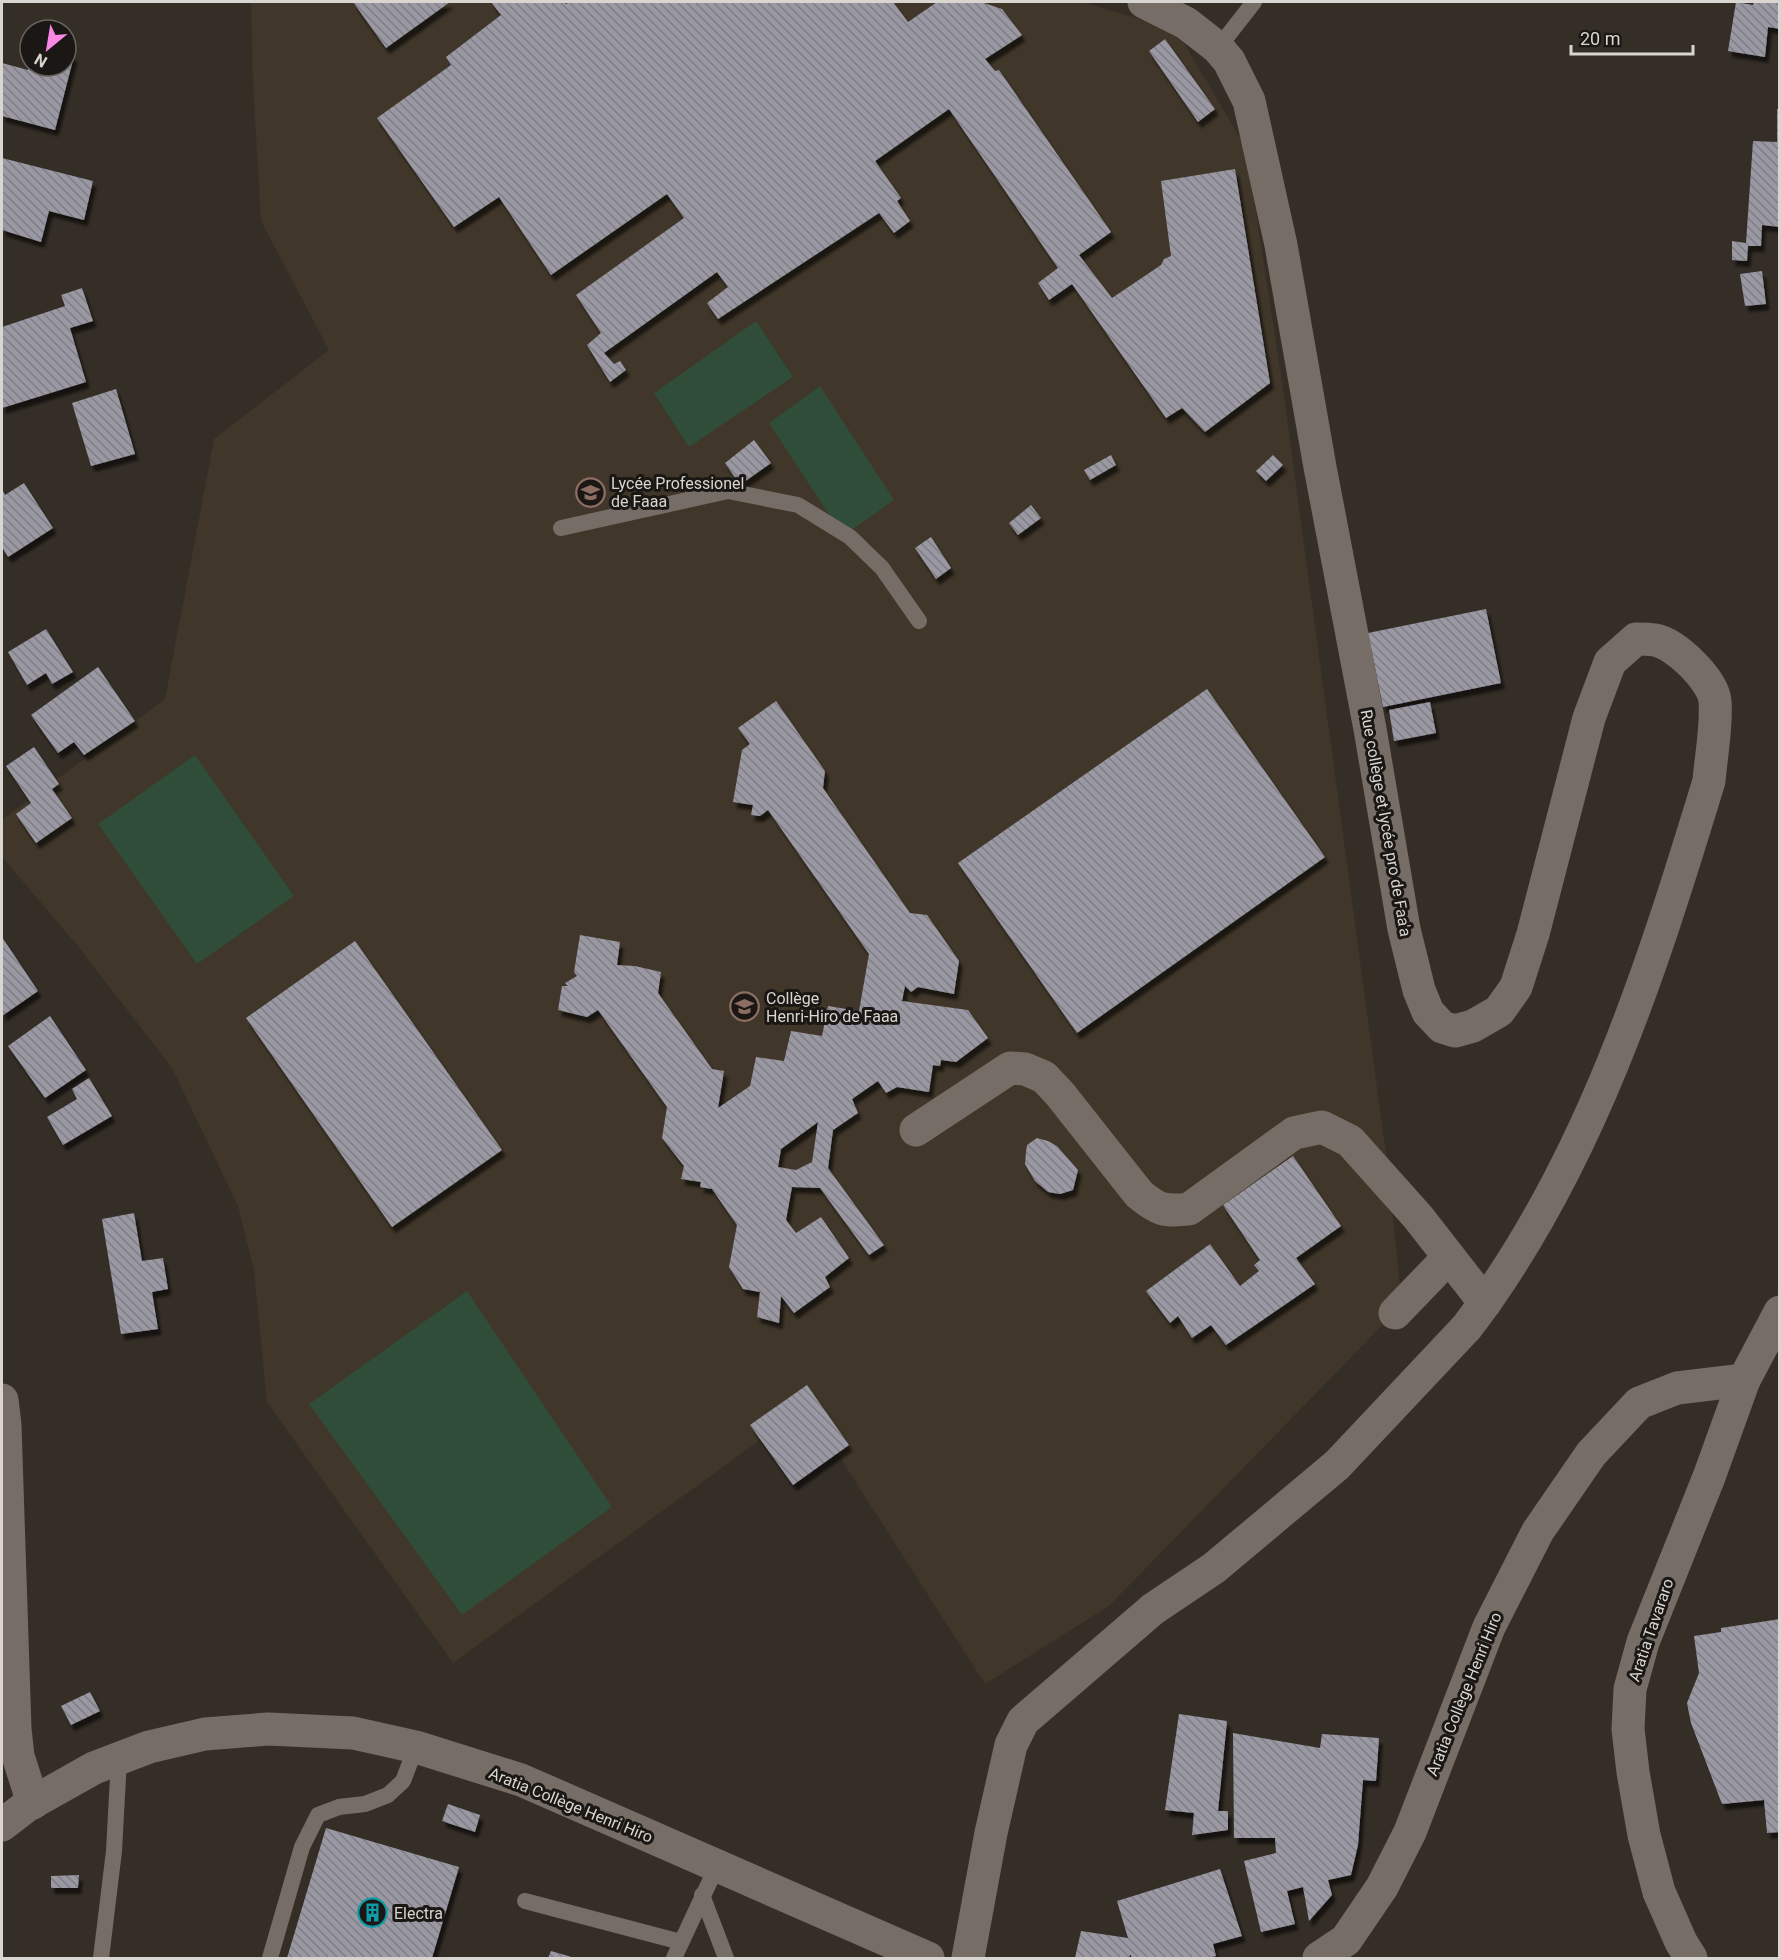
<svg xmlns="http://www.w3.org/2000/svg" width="1781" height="1960" font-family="Roboto,sans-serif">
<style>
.built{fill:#403629}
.pitch{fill:#2f4d38}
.building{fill:url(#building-back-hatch);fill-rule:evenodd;filter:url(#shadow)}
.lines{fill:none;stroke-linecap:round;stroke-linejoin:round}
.service{stroke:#766e66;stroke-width:16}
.minor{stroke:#766e66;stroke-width:33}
.secondary{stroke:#766e66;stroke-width:33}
.labels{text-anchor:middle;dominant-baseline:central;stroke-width:6;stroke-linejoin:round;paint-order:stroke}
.poi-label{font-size:16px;fill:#d9d5d0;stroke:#1a1714;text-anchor:start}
.street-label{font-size:16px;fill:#d9d5d0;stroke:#1a1714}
</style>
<defs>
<pattern id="building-back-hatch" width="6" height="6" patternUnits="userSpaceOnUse" patternTransform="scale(1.5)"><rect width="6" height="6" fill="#9a98a3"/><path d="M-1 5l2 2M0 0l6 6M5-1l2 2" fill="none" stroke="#7f7e85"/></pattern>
<filter id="shadow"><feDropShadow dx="3.5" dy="6" stdDeviation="1.5" flood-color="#0009"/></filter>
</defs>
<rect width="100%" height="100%" fill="#352e27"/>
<path class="built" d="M251 2H1084L1108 10 1175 28 1246 148 1283 388 1388 1169 1402 1305 1109 1606 985 1684 807 1406 453 1663 267 1402 254 1271 238 1206 172 1068 77 945 2 857V820L165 699 214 439 329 350 261 221 253 83Z"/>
<g class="pitch">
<path d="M756 321 793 377 689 447 654 393Z"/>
<path d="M820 386 894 500 843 536 769 423Z"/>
<path d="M195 755 294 896 197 964 98 824Z"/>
<path d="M467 1291 612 1507 462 1615 309 1404Z"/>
</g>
<g class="building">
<path d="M353 2H450L386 48Z"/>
<path d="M491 2H564L566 4 570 2H893L908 22 937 2H981L1002 9 1022 35 985 59 995 71 999 70 1111 232 1079 255 1112 298 1161 265 1164 259 1171 256 1161 181 1235 169 1270 383 1205 432 1182 408 1166 418 1072 284 1049 300 1038 283 1058 268 949 109 875 161 901 198 897 201 910 221 894 233 879 213 718 319 707 303 728 287 717 272 604 353 614 364 620 361 626 370 610 382 587 345 601 333 576 295 684 218 667 194 551 275 499 197 454 227 377 118 451 65 446 57 501 15Z"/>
<path d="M1736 2 1753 5 1754 2H1780V29L1768 27 1765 57 1728 51Z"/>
<path d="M1165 39 1215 109 1198 122 1149 51Z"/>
<path d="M66 53 74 56 55 130 2 116V63L28 70 29 66H66Z"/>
<path d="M1777 109 1780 110V227L1762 225 1761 246H1748L1747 261 1732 260V241L1746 243 1753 141 1777 142Z"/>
<path d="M2 158 93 181 84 220 49 211 41 242 2 230Z"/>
<path d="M1762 271 1766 304 1745 306 1740 274Z"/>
<path d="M82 288 93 321 70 328 86 382 2 408V327L65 306 61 295Z"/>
<path d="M116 389 135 454 91 466 72 403Z"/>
<path d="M754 440 771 463 740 485 725 463Z"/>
<path d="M1111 455 1116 465 1090 480 1084 470Z"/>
<path d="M1273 455 1283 465 1266 481 1256 471Z"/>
<path d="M24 483 53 528 8 557 2 547V489L5 495Z"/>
<path d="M1031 505 1041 518 1018 535 1009 523Z"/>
<path d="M931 537 951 568 936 579 915 548Z"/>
<path d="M1486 609 1501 683 1383 707 1368 633Z"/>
<path d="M46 629 73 672 52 684 46 673 27 685 8 652Z"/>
<path d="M98 667 135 721 84 755 74 742 58 753 31 715Z"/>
<path d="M1207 689 1325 857 1077 1033 958 863Z"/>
<path d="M776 701 825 771 823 788 910 913 927 915 959 961 954 994 918 987 911 992 905 986 902 1001 968 1010 988 1038 956 1062 941 1060 940 1066 933 1065 929 1092 897 1087 886 1093 878 1081 852 1099 858 1113 833 1130 828 1168 884 1245 869 1255 820 1188 792 1187 786 1220 796 1233 821 1217 849 1258 825 1277 830 1287 794 1313 781 1296 779 1323 757 1317 760 1292 743 1289 729 1267 737 1225 712 1189 700 1187 701 1182 681 1179 684 1166 662 1138 667 1107 598 1010 587 1017 558 1010 562 986H568L565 983 577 976 574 972 580 935 620 942 617 965 635 966 661 972 658 993 712 1069 724 1071 718 1108 750 1086 756 1057 784 1061 791 1031 822 1036 828 1006 859 1011 869 954 768 810 760 816 751 815 753 805 733 802 742 750 750 744 738 728ZM818 1122 812 1162 796 1170 778 1167 781 1149Z"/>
<path d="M1430 702 1436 733 1394 741 1389 710Z"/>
<path d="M34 747 59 784 52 789 72 818 36 843 16 814 31 803 6 766Z"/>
<path d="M2 937 38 991 2 1016Z"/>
<path d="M355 941 502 1150 392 1227 246 1018Z"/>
<path d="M50 1016 86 1070 45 1098 8 1046Z"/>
<path d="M89 1078 112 1116 63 1145 47 1117 77 1099 72 1089Z"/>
<path d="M1037 1138 1048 1141 1057 1146 1078 1170 1073 1190 1060 1194 1048 1192 1035 1181 1025 1164 1026 1152 1027 1145Z"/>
<path d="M1293 1156 1341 1226 1296 1258 1315 1284 1226 1345 1211 1325 1192 1338 1178 1316 1170 1323 1146 1291 1210 1244 1240 1286 1259 1271 1254 1265 1260 1260 1223 1205Z"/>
<path d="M134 1213 142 1261 163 1258 168 1289 152 1292 158 1329 121 1334 102 1219Z"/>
<path d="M807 1385 849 1445 793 1485 750 1425Z"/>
<path d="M1780 1619V1832L1767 1833 1764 1800 1722 1804 1691 1723 1687 1703 1699 1673 1694 1636 1721 1632V1628Z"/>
<path d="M90 1692 100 1711 71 1725 61 1706Z"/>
<path d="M1179 1714 1227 1721 1218 1811H1228V1830L1192 1835 1194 1813 1165 1810Z"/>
<path d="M1233 1733 1320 1748 1322 1734 1379 1738 1376 1781 1363 1780 1358 1845 1351 1875 1328 1880 1332 1895 1309 1921 1303 1887 1287 1891 1295 1924 1261 1932 1244 1861 1276 1853 1275 1838H1234Z"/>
<path d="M448 1804 480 1815 475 1832 442 1821Z"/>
<path d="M326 1828 459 1867 432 1958H287Z"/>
<path d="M1220 1869 1242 1936 1213 1944 1216 1956 1206 1958H1132L1130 1954 1129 1958H1075L1081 1931 1128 1938 1117 1901Z"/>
<path d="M79 1875 78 1888H51V1876Z"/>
<path d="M551 1951 575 1958H548Z"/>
</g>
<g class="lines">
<g class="service">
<path d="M1218 48 1254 2"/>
<path d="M561 528 728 491 798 505 850 537 882 568 919 621"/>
<path d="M702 1895 726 1958"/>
<path d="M525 1901 681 1942"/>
<path d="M101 1958 114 1851 119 1759"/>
<path d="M270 1958 302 1847 318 1815 339 1807 365 1804 388 1795 403 1781 416 1747"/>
<path d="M674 1958 717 1866"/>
</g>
<g class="minor">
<path d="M916 1130 1010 1068 1025 1069 1044 1077 1060 1094 1139 1194C1158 1210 1165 1212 1189 1209L1294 1133 1322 1127 1350 1141 1418 1217 1485 1303"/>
<path d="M1395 1313 1449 1257"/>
<path d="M2 1400 5 1425 15 1729 18 1756 33 1803"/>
<path d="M2 1825 28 1805 94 1768 149 1747 205 1734 268 1729 353 1733 416 1747 521 1780 928 1958"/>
<path d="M968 1958 991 1833 1011 1745 1023 1721 1153 1609 1214 1568 1337 1465 1467 1327C1589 1167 1651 971 1709 781 1711 756 1717 726 1715 701 1713 680 1676 644 1655 640 1649 639 1642 639 1636 639L1610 662 1589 718 1533 934 1516 987 1499 1011 1473 1026 1455 1031 1442 1027 1428 1012 1419 990 1404 929 1370 729 1320 467 1281 245 1249 101 1229 61 1218 48 1186 23 1144 2"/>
<path d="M1319 1958 1346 1940 1382 1887 1410 1832 1489 1627 1538 1531 1591 1454 1639 1403 1677 1388 1744 1380"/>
</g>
<path class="secondary" d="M1691 1958 1681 1942 1659 1892 1644 1835 1633 1772 1628 1729 1630 1689 1643 1642 1709 1477 1744 1380 1780 1312"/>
</g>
<defs>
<symbol id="school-ring" viewBox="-11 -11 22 22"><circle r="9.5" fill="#1a1714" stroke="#8d6e63" stroke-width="1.5"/><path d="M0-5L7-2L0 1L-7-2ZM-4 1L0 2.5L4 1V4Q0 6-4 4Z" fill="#8d6e63"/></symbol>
<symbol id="building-ring" viewBox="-11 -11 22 22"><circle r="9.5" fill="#1a1714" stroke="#0f9aa8" stroke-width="1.5"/><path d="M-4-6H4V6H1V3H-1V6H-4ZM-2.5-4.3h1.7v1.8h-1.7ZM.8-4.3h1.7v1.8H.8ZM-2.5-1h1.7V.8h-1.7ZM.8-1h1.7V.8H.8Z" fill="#0f9aa8"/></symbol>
</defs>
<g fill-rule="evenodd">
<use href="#school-ring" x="574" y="476" width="33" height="33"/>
<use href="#school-ring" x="728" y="990" width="33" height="33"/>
<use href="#building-ring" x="356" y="1896" width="33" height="33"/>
</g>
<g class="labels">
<g class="poi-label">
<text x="611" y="483">Lycée Professionel<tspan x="611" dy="18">de Faaa</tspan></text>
<text x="766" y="998">Collège<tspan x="766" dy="18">Henri-Hiro de Faaa</tspan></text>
<text x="394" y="1913">Electra</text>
</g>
<g class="street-label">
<text transform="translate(1386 823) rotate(80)">Rue collège et lycée pro de Faa'a</text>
<text transform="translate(1651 1630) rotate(-71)">Aratia Tavararo</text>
<text transform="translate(1464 1694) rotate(-68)">Aratia Collège Henri Hiro</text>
<text transform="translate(571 1805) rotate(22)">Aratia Collège Henri Hiro</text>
</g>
</g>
<rect width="1781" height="1960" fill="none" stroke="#d9d5d0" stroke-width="6"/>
<g transform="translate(48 48) rotate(210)"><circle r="28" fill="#1a1714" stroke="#66635f" stroke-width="1.5"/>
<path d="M0-4.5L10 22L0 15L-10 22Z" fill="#fb87e5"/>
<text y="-9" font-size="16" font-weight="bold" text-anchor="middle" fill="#d9d5d0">N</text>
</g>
<path d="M1571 45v9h122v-9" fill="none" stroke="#d9d5d0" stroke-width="3"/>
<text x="1580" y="45" font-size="18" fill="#d9d5d0" stroke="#1a1714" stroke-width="4.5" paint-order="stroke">20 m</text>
</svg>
